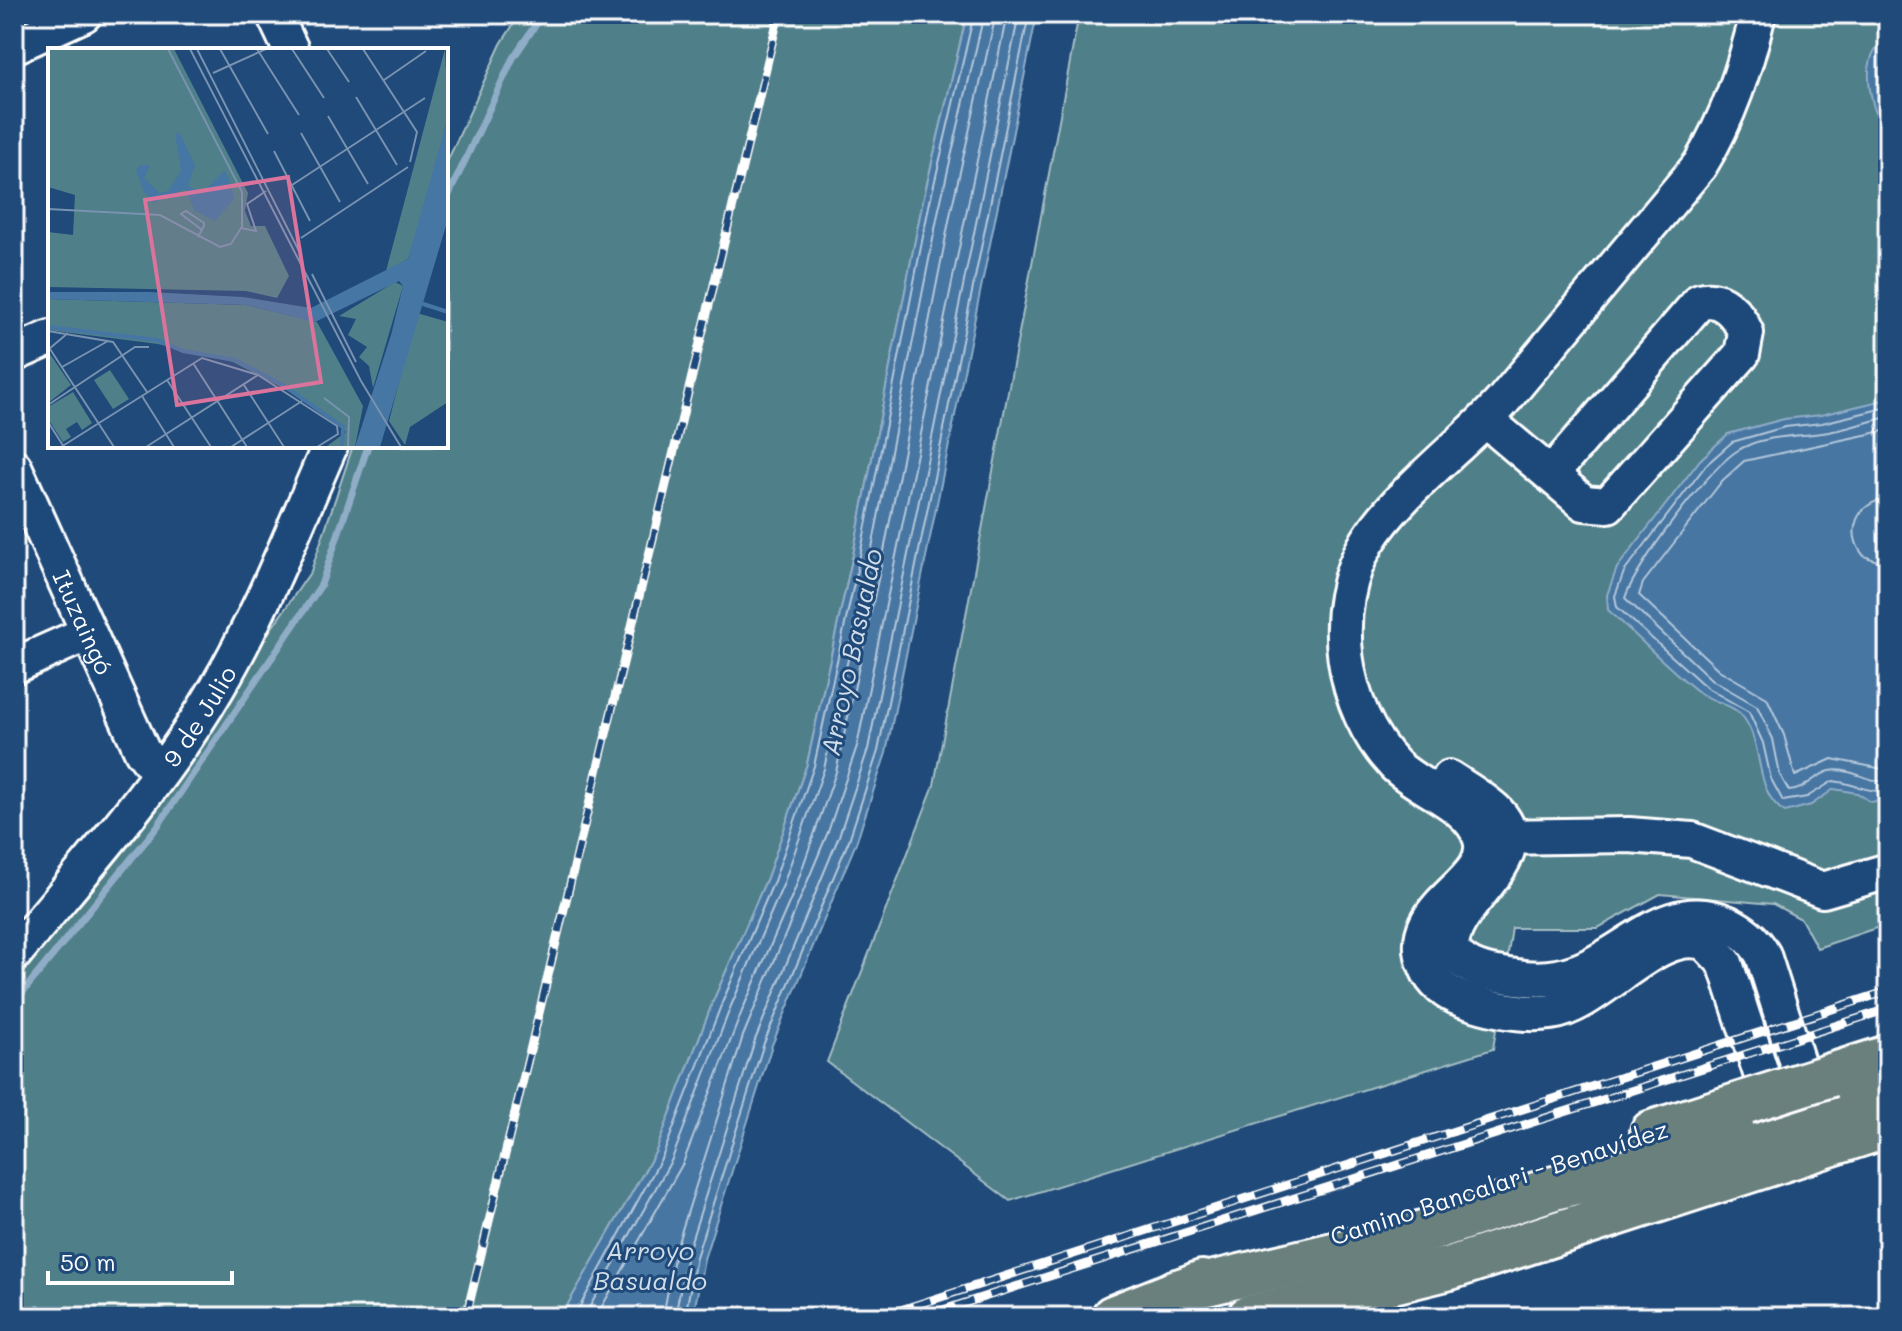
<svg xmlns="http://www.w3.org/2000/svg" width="1902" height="1331" font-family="Mali,sans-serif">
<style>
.green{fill:#4f7f89;stroke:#a7bfc4;stroke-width:2}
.water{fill:#4676a3;stroke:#90adc8;stroke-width:2}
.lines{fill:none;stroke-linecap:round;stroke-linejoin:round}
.shore{stroke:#b5c8da;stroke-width:2}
.stream{stroke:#90adc8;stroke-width:7}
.minor-casing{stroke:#fff;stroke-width:40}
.major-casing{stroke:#fff;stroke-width:48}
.minor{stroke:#1f4a7a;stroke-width:34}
.major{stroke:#6a807d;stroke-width:42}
.rail-casing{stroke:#fff;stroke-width:9}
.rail{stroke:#1f4a7a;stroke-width:6;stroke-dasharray:18;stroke-linecap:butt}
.major-bridge-casing{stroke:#fff;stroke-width:48;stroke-linecap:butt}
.major-bridge{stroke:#6a807d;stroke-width:42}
.labels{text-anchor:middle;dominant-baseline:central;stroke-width:6;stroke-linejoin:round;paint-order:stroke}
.street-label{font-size:24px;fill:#fff;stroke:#1f4a7a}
.water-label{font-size:26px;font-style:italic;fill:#d1dde8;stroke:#1f4a7a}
.inset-river{fill:none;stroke:#4676a3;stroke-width:4}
.inset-road{fill:none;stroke:#7992af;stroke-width:2}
.view{fill:#da749d;fill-opacity:0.15;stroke:#da749d;stroke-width:4}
.inset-edge{fill:none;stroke:#fff;stroke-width:4}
</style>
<rect width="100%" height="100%" fill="#1f4a7a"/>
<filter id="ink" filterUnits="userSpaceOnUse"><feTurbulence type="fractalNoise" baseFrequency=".0125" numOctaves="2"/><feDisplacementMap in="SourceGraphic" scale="16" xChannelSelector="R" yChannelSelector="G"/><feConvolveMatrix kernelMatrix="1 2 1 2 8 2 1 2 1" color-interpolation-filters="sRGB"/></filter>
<g filter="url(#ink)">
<g class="green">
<path d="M520 14H967L922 205 853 555 807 764 767 878 714 999 656 1151 568 1304 565 1317H14V970L175 769 311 571 353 446H446V164L501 44Z"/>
<path d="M1079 14H1888V924L1817 948 1801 919 1773 904 1660 894 1598 928H1512L1493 1049 1010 1201 827 1062 934 785Z"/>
</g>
<g class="water">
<path d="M967 14H1037L886 753 856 843 772 1045 704 1259 693 1317H565L568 1304 656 1151 714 999 767 878 807 764 853 555 922 205Z"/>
<path d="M1888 37V151C1877 118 1851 59 1888 37Z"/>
<path d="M1888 399V511L1884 532 1888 557V799L1871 802 1857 793 1834 789 1811 805 1785 812C1753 793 1765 745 1743 717 1734 705 1713 702 1700 693 1667 668 1639 637 1608 610L1607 595 1617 568 1700 460 1728 434 1784 419 1821 415Z"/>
</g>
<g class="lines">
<g class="shore">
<path d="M1888 407 1822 423 1785 427 1732 442 1706 465 1624 572 1615 596 1617 607 1707 688 1749 712 1763 743 1771 779 1783 801 1807 797 1833 781C1853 783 1869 793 1888 792"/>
<path d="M1888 417C1866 422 1844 430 1822 433 1795 437 1761 435 1737 451 1708 469 1636 565 1625 598L1712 680 1757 706 1773 739 1780 775 1789 791C1806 790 1814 775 1830 771 1851 767 1869 783 1888 782"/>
<path d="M1888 430 1744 461 1722 481 1643 583 1639 595 1719 670 1767 698 1784 735 1795 776 1832 759 1888 770"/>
<path d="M1888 499C1857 501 1844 533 1864 556L1888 565"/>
<path d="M574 1317 663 1155 722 1003 774 881 814 766 860 556 929 206 974 14"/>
<path d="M584 1317 672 1159 731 1006 783 885 824 769 870 558 939 209 984 14"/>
<path d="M596 1317 683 1163 742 1011 795 889 836 772 882 561 951 211 996 14"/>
<path d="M663 1317 675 1252 743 1036 828 832 857 746 1007 14"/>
<path d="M675 1317 687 1254 755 1040 839 836 868 749 1019 14"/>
<path d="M685 1317 696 1257 764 1043 849 840 878 751 1029 14"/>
</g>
<g class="stream">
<path d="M446 201 513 58 543 14"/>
<path d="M14 1003 157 827 321 585 368 446"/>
</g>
<defs>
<g id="minor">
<path d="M274 14 291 50"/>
<path d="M1758 14C1745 68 1729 117 1700 165L1502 402C1463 445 1397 494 1368 541 1326 609 1341 709 1395 765 1419 789 1471 804 1481 839 1494 885 1399 904 1427 968 1433 983 1447 994 1462 999 1488 1008 1523 1016 1551 1012 1601 1005 1658 924 1706 943L1725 963 1776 1119"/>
<path d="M14 46 84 14"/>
<path d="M14 354 50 338"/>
<path d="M1486 420 1584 503 1608 505 1742 354 1746 333C1738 314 1722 295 1700 301L1552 473"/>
<path id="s1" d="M14 467 142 751 159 773"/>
<path d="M14 666 88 633"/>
<path d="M1449 778C1464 788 1482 798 1495 810 1544 857 1449 901 1451 949 1462 965 1478 971 1497 974 1525 979 1549 982 1576 972 1626 955 1668 897 1727 923 1743 931 1754 939 1763 955L1811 1107"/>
<path d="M1489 837 1629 835 1692 840 1823 890 1888 871"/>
<path id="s2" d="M14 954C84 869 161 784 217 688 262 612 294 527 330 446"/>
</g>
<g id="major">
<path d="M1831 1075 1888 1057"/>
<path d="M1652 1132 1746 1102"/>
<path d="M1177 1291 1414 1235 1554 1188 1627 1171 1888 1088"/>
<path d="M1113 1317 1202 1282"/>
<path d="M1249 1317 1450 1268 1888 1126"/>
</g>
</defs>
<use href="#minor" class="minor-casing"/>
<use href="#major" class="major-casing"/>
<use href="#minor" class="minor"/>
<use href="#major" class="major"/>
<defs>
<g id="rail">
<path d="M466 1317 779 14"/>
<path d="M879 1317 1888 991"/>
<path d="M921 1317 1888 1009"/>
</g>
</defs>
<use href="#rail" class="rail-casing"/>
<use href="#rail" class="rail"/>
<defs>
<path id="major-bridge" d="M1746 1102 1831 1075"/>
</defs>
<use href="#major-bridge" class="major-bridge-casing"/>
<use href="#major-bridge" class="major-bridge"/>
</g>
</g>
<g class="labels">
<g class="street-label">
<text stroke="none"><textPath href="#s1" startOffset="170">Ituzaingó</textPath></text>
<text stroke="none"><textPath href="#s2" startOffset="302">9 de Julio</textPath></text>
<text transform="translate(1499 1182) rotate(-18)">Camino Bancalari - Benavídez</text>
</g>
<g class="water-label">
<text transform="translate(851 652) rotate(-78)">Arroyo Basualdo</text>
<text x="650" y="1250">Arroyo<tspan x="650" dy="30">Basualdo</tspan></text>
</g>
</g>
<g transform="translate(48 48)">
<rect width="400" height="400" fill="#1f4a7a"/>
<path d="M0 1H126L200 145 197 163 203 178H217L241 228 229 250 198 243 0 239V184L25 187 27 147 0 139ZM397 1 400 69 374 169 360 211 338 223ZM347 234 355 238 325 340 321 318 311 309 319 299 300 287 308 271 291 268ZM0 251 198 257 269 274 315 358 307 399H278L298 384 254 350 185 314 110 296 0 282ZM369 265 400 274V354L362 379 357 397 341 373ZM0 303 23 337 0 355ZM62 322 81 351 65 361 46 332ZM25 344 44 375 34 382 29 374 18 381 23 389 15 394 0 371V359Z" fill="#4f7f89"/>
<path d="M400 69V171L332 399H307L343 287 355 238 351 233 267 274 198 257 0 251V244H101L195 249 263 260 360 211ZM131 84 147 117 140 138 154 145 176 123 180 128 186 151 167 173 147 163 137 141 105 155 96 144 88 122 92 117H102L96 130 112 145 120 143 133 123 127 86Z" fill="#4676a3"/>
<path class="inset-river" d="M372 255 400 264M0 279 109 292 135 303 187 312 235 337 295 379 294 399"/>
<path class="inset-road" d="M120 1 194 144V181M142 1 313 333 353 399M149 1 253 207M172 1 220 86M209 1 251 67M244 1 276 50M279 1 301 34M315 1 369 84 362 114M165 25 218 1M336 32 378 3M308 49 349 117M280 68 320 136M253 85 292 154M226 103 262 173M244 137 377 50M0 161 112 167 172 199 183 196 193 180 208 183 199 156 218 143M150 189 156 178V175L138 163 133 166 154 182M253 190 360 119M264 226 308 314M0 283 65 294 99 344M0 298 66 399M1 301 20 285M145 315 199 399M14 319 60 293M119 332 163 399M196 337 236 399M94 348 126 399M276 350 301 369 300 399M0 357 87 299H101M0 374 16 399M13 399 154 310 210 327 289 378 290 386 269 399M98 399 210 327M183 399 254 353"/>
<path class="view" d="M240 129 273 334 129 357 97 152Z"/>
<rect width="400" height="400" class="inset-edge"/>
</g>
<rect width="1902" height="1331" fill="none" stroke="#1f4a7a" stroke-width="48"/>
<rect x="24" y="24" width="1854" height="1283" fill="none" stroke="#fff" stroke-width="3" filter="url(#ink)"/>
<path d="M48 1271v12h184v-12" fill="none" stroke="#ffffff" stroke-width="4"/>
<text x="60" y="1271" font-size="24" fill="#ffffff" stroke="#1f4a7a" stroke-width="6" paint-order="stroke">50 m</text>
</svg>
